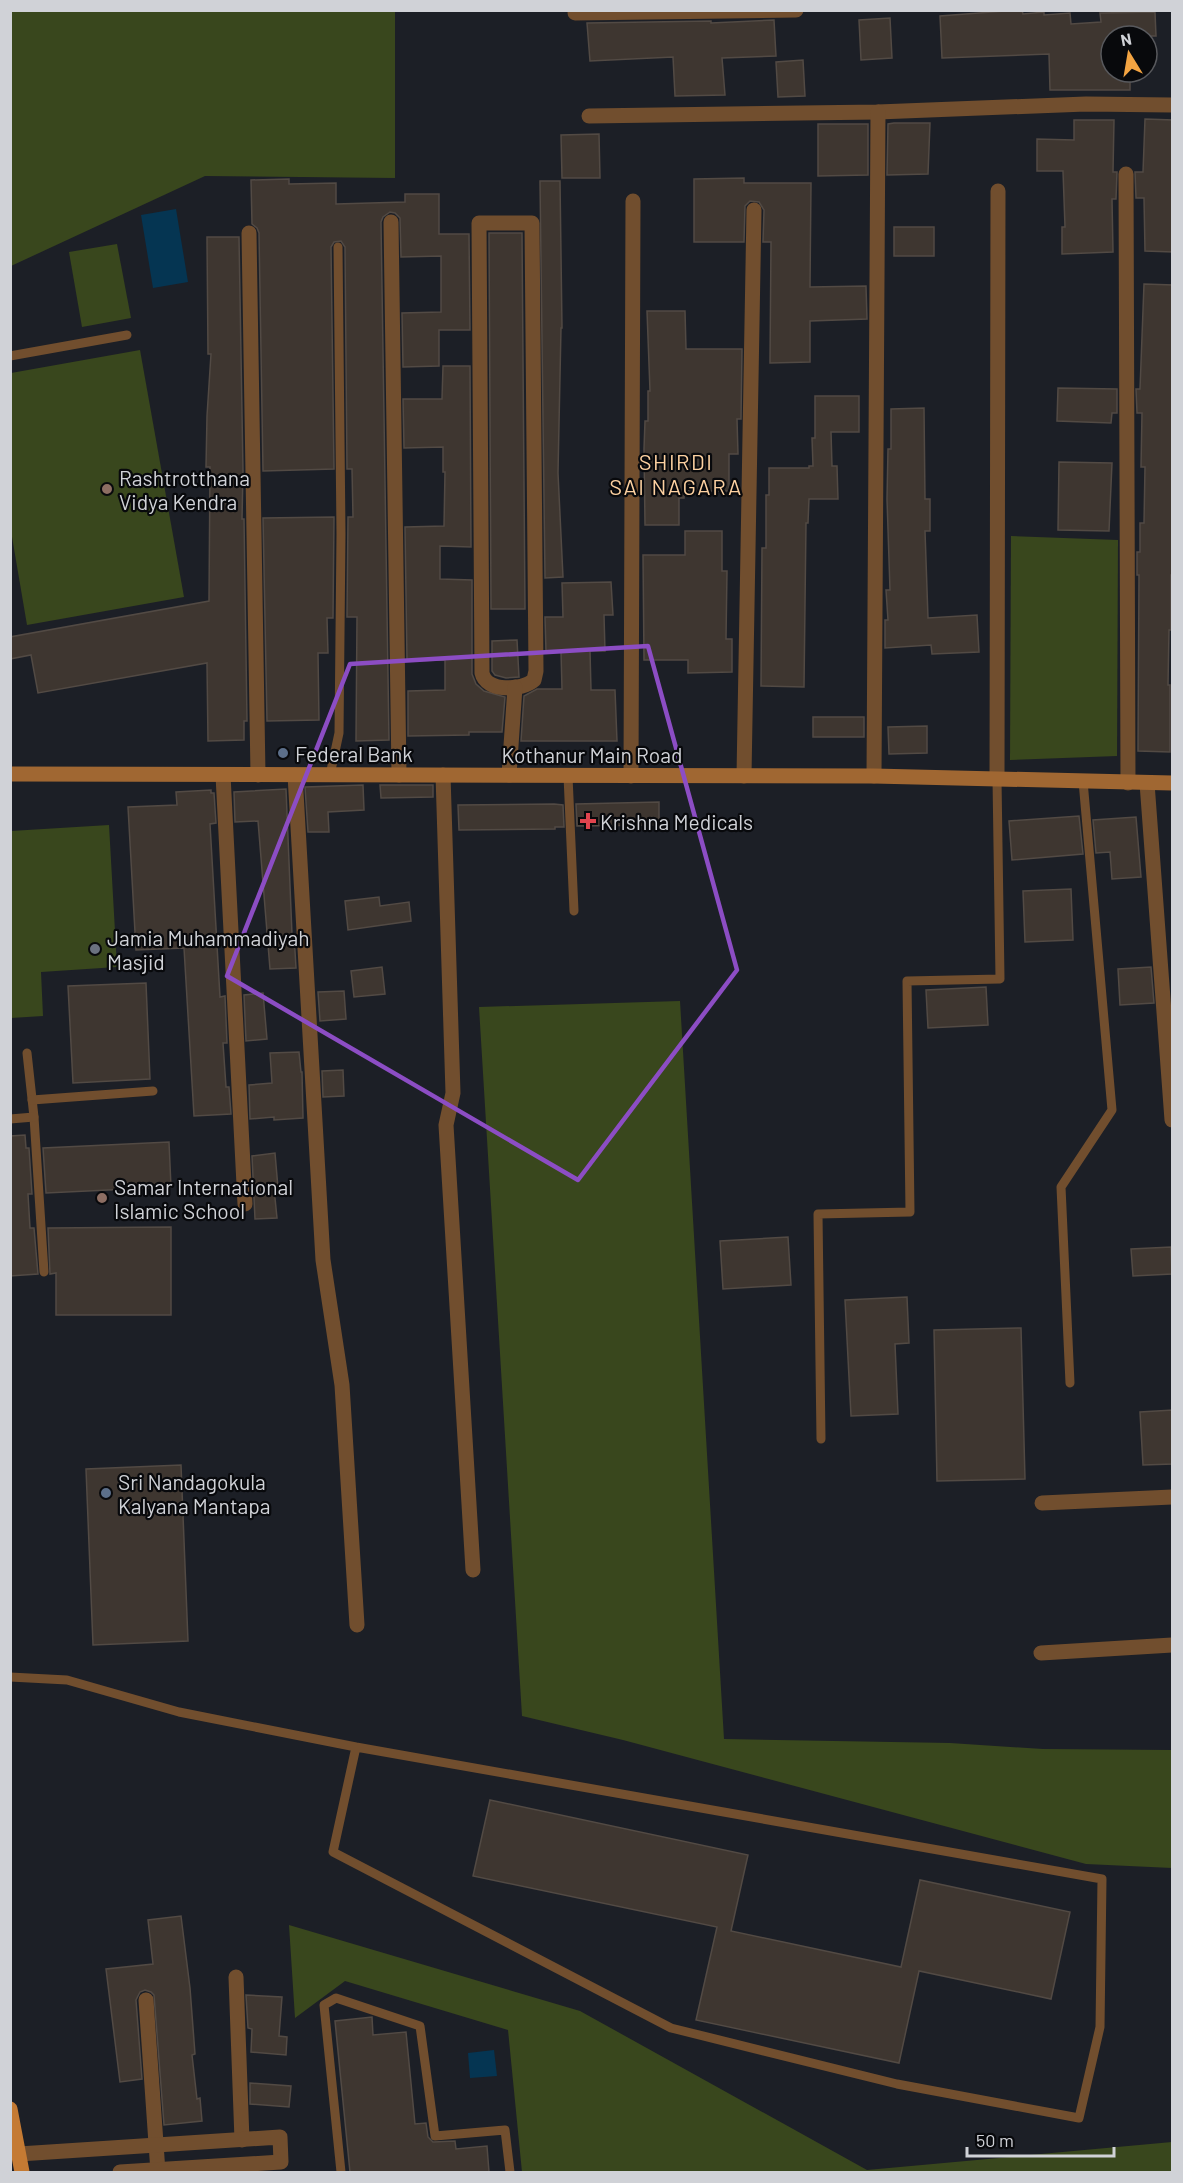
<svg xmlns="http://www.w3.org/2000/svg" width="1183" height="2183" font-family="Barlow,sans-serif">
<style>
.green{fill:#39471d}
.water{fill:#053552}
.building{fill:#3e3630;stroke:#524a44;stroke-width:1.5}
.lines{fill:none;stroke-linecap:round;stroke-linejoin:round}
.lane{stroke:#714e2e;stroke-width:9}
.street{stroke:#714e2e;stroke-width:15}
.secondary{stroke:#a06732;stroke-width:15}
.primary{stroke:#c47a33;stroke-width:15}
.marked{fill:none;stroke:#8c4dc4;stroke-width:4.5;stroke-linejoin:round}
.education-dot{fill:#8d6e63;stroke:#08090c;stroke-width:2}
.service-dot{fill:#5c6f8a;stroke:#08090c;stroke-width:2}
.health-dot{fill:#e0444e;stroke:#08090c;stroke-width:2}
.worship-dot{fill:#6b7280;stroke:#08090c;stroke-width:2}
.labels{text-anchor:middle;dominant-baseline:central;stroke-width:4.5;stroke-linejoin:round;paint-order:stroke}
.poi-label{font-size:21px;fill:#d0d2d7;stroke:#08090c;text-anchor:start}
.street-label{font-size:21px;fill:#d0d2d7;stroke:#08090c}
.neighbourhood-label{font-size:22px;letter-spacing:1.5px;fill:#fdd1a1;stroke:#08090c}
</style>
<rect width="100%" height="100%" fill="#1c1f26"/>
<g class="green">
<path d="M10 11H395V178L205 176 11 266Z"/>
<path d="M117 244 131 318 82 327 69 252Z"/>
<path d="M140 350 184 597 27 625 11 531V373Z"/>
<path d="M1011 536 1118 540 1117 756 1010 760Z"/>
<path d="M109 825 117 967 41 972 43 1016 11 1018V831Z"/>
<path d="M680 1001 724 1739 950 1743 1043 1749 1172 1750V1868L1086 1864 623 1740 522 1716 479 1007Z"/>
<path d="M289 1925 580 2011 867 2170 1172 2142V2172H522L508 2030 345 1981 295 2018Z"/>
</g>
<g class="water">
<path d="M176 209 188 282 153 288 141 215Z"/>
<path d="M494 2050 497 2076 470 2078 468 2053Z"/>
</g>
<g class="building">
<path d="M1019 10H1022L1023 14 1044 12V15L1070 13 1071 24 1101 22 1100 13 1155 12 1156 36H1111V72H1130V90H1050L1049 54 942 58 940 16Z"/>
<path d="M890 18 892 58 861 60 859 20Z"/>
<path d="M774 20 776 56 722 58 725 95 675 96 673 57 590 61 587 23 711 21V23Z"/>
<path d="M803 60 805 96 778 97 776 62Z"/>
<path d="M1145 119 1173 120V252L1145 251 1144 198H1136L1135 172H1143Z"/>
<path d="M1074 120H1114L1113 172H1117L1116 199H1112L1113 252 1062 254V227H1065L1063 171H1037V139L1074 140Z"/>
<path d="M894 123H930L928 174 887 175 888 124Z"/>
<path d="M818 124H868V175L818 176Z"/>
<path d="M599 134 600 178H562L561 135Z"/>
<path d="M744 178V183H811L810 287 866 286 867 319 810 321V362L770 363 771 242H763L764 210 759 202 750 201 745 206 744 242H694V179Z"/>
<path d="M289 179V184L336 183V204L405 202V194H439V234H469L470 330H439V366L403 367 402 313 441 312V256L401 257 400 218 395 213 390 212 383 217 381 222 389 740 356 741 357 617H347L348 517H353L352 469H347L345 247 341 241 334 242 331 247 334 469 263 471 259 233 257 228 252 224 251 180Z"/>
<path d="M540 181H560L562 328H561L558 473 563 577 545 578Z"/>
<rect x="894" y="227" width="40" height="29"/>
<path d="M489 233H522L525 609H491Z"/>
<path d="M207 237H239L243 471 242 519H244L247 721H244V740L208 741 207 663 38 693 31 655 10 659V637L209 601 210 467H206L207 416 211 354H208Z"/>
<path d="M1144 284 1173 285V575H1171V630H1169L1168 685H1170V752L1138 751 1139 575H1137V552H1140V523H1144L1145 467H1141L1142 413H1137L1136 389H1140Z"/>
<path d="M647 311H685L686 349H742L741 419H737L738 454H729V491H684V498H679V525H645L644 449 645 421H648V391H650Z"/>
<path d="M443 366H470L471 547 440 546V579L472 580V674L476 684 484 691 505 697 502 732H469V735L408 736V691L445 690V660L407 661 405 527 444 526 445 472H443V447L404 448 403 399H442Z"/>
<path d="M1058 388 1117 389V413H1112L1111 423 1057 421Z"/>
<path d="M815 396H859V432H831L832 466H837L838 499H809L808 523H806L804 687 761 686 762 548H766V495H769V468H809V466H813L812 438H815Z"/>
<path d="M924 408 925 499H930V531H925L928 618 977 615 979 652 932 654 931 645 885 648V620H888L886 590H890L887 499 888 449H891V409Z"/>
<path d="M1059 462 1112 463 1109 531 1058 530Z"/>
<path d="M334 517 333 618H327L328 653H318L319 720 267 721 263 518Z"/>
<path d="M685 531H722V571H727L726 639H732V672L688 673V660H644L643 555H685Z"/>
<path d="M611 582 613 615H604L605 651H590L591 690H615L617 741H521L524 696 537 689H562L561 652H546L545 617H563L562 583Z"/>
<path d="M517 640 519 677 506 678 495 675 492 671V641Z"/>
<rect x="813" y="717" width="51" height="20"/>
<path d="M927 726V753L889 754 888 727Z"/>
<path d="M363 785 364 810 328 812 329 832H308L305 787Z"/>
<path d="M380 785H433V797L381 798Z"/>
<path d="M286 789 292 934H294L296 968 270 969 258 821 235 822 234 792Z"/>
<path d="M211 790V793H214L216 823 210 824 220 997 225 996 227 1043H223L226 1087H229L231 1114 194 1116 184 948 136 950 128 807 177 805 176 792Z"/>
<path d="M659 802V825L577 826 576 804Z"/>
<path d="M554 804 563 805 564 827H555V829L459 830 458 805Z"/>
<path d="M1079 816 1083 854 1012 860 1009 821Z"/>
<path d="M1136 817 1141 877 1112 879 1110 852 1096 853 1093 820Z"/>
<path d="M1071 889 1073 940 1025 942 1023 891Z"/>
<path d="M379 897 380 906 409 902 411 921 348 930 345 901Z"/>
<path d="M382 967 385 994 354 997 351 971Z"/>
<path d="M1151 967 1154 1003 1120 1005 1118 969Z"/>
<path d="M146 983 150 1079 73 1083 68 986Z"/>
<path d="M986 987 988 1025 928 1028 926 990Z"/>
<path d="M344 991 346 1019 320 1021 318 992Z"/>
<path d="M263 993 267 1039 246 1041 244 995Z"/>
<path d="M299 1052 301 1072H302L303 1118 274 1120V1117L250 1119 249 1085 272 1083 270 1053Z"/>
<path d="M343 1070 344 1096 323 1097 322 1071Z"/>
<path d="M25 1135 26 1148H29L32 1194H28L30 1228H34L38 1274 10 1276V1136Z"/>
<path d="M169 1142 171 1187 46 1193 43 1148Z"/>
<path d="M275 1153 278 1188H274L277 1218 255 1219 252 1156Z"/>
<path d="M171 1227V1315H56V1273L50 1274 48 1228Z"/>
<path d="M788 1237 791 1285 723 1289 720 1241Z"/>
<path d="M1171 1247 1172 1274 1133 1276 1131 1249Z"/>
<path d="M907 1297 909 1343 895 1344 898 1414 851 1416 845 1300Z"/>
<path d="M1021 1328 1025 1479 937 1481 934 1330Z"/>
<path d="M1173 1410V1464L1143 1465 1140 1412Z"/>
<path d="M181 1465 188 1641 93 1645 86 1469Z"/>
<path d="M490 1800 748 1855 731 1931 901 1967 920 1880 1070 1912 1051 1999 919 1971 899 2063 696 2020 717 1927 473 1876Z"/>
<path d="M181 1916 190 1988 195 2054 192 2055 197 2099 200 2098 202 2121 164 2125 154 1995 151 1992 145 1990 140 1992 136 2000 142 2079 120 2082 106 1969 153 1964 148 1920Z"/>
<path d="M246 1995 282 1997 279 2036 287 2037 286 2055 251 2052 252 2029 248 2028Z"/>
<path d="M372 2017 373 2035 406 2032 415 2124 426 2123 428 2137 433 2142 455 2141 456 2149 487 2146 489 2172H350L335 2021Z"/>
<path d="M250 2083 291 2086 289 2107 250 2104Z"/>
</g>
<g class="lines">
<g class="lane">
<path d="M10 356 127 335"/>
<path d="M330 775 339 733 341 534 338 247"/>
<path d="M568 776 574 911"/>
<path d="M27 1053 34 1117 44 1272"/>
<path d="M32 1100 153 1091"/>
<path d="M10 1119 34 1117"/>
<path d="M1070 1383 1061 1187 1112 1110 1083 781"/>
<path d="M821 1439 818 1214 910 1212 907 981 1000 979 997 779"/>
<path d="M10 1677 67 1680 179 1712 356 1747 1102 1879 1100 2027 1079 2118 897 2084 671 2028 333 1852 356 1747"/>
<path d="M341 2172 324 2005 336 1998 420 2026 435 2136 505 2130 510 2172"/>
</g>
<g class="street">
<path d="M575 13 796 10"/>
<path d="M589 116 878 112 1086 104 1172 105"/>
<path d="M1126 174 1128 783"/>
<path d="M391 222 399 775"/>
<path d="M479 223H532L536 671 534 680C522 691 486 692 482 673Z"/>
<path d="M249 233 258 775"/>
<path d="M223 775 245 1204"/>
<path d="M295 775 323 1260 342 1385 357 1625"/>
<path d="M443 775 453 1093 446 1125 473 1570"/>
<path d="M509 775 515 687"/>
<path d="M631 776 633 201"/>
<path d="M744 776 754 210"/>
<path d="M874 776 878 112"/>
<path d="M997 779 998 191"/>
<path d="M1147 783 1172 1120"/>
<path d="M1042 1503 1172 1497"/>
<path d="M1041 1653 1172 1645"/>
<path d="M236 1977 242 2140"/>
<path d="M146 2000 158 2172"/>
<path d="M19 2154 280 2137 281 2162 120 2172"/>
</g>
<path class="secondary" d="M10 774 874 776 1172 783"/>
<path class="primary" d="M10 2109 22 2172"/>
</g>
<path class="marked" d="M648 646 737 970 578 1180 227 976 350 664Z"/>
<g class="education-dot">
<circle cx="107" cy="489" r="6"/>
<circle cx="102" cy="1198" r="6"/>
</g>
<g class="service-dot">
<circle cx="283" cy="753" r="6"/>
<circle cx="106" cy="1493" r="6"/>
</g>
<path class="health-dot" d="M585 812h6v6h6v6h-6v6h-6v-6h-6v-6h6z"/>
<circle class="worship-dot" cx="95" cy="949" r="6"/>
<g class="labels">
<g class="poi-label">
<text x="119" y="477">Rashtrotthana<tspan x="119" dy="24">Vidya Kendra</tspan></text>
<text x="295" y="753">Federal Bank</text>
<text x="600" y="821">Krishna Medicals</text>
<text x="107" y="937">Jamia Muhammadiyah<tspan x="107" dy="24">Masjid</tspan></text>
<text x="114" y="1186">Samar International<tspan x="114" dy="24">Islamic School</tspan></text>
<text x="118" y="1481">Sri Nandagokula<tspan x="118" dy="24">Kalyana Mantapa</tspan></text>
</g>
<g class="street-label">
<text x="592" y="754">Kothanur Main Road</text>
</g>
<g class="neighbourhood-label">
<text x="676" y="461">SHIRDI<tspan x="676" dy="25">SAI NAGARA</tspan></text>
</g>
</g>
<rect width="1183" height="2183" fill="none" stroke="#d0d2d7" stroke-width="24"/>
<g transform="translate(1129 54) rotate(349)"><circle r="28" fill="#08090c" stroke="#58595d" stroke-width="1.5"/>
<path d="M0-4.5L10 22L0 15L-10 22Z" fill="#f3a442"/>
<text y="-9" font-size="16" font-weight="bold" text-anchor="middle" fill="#d0d2d7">N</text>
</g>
<path d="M967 2147v9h147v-9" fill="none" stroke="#d0d2d7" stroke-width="3"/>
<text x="976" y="2147" font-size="18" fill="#d0d2d7" stroke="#08090c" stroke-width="4.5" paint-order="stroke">50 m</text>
</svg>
